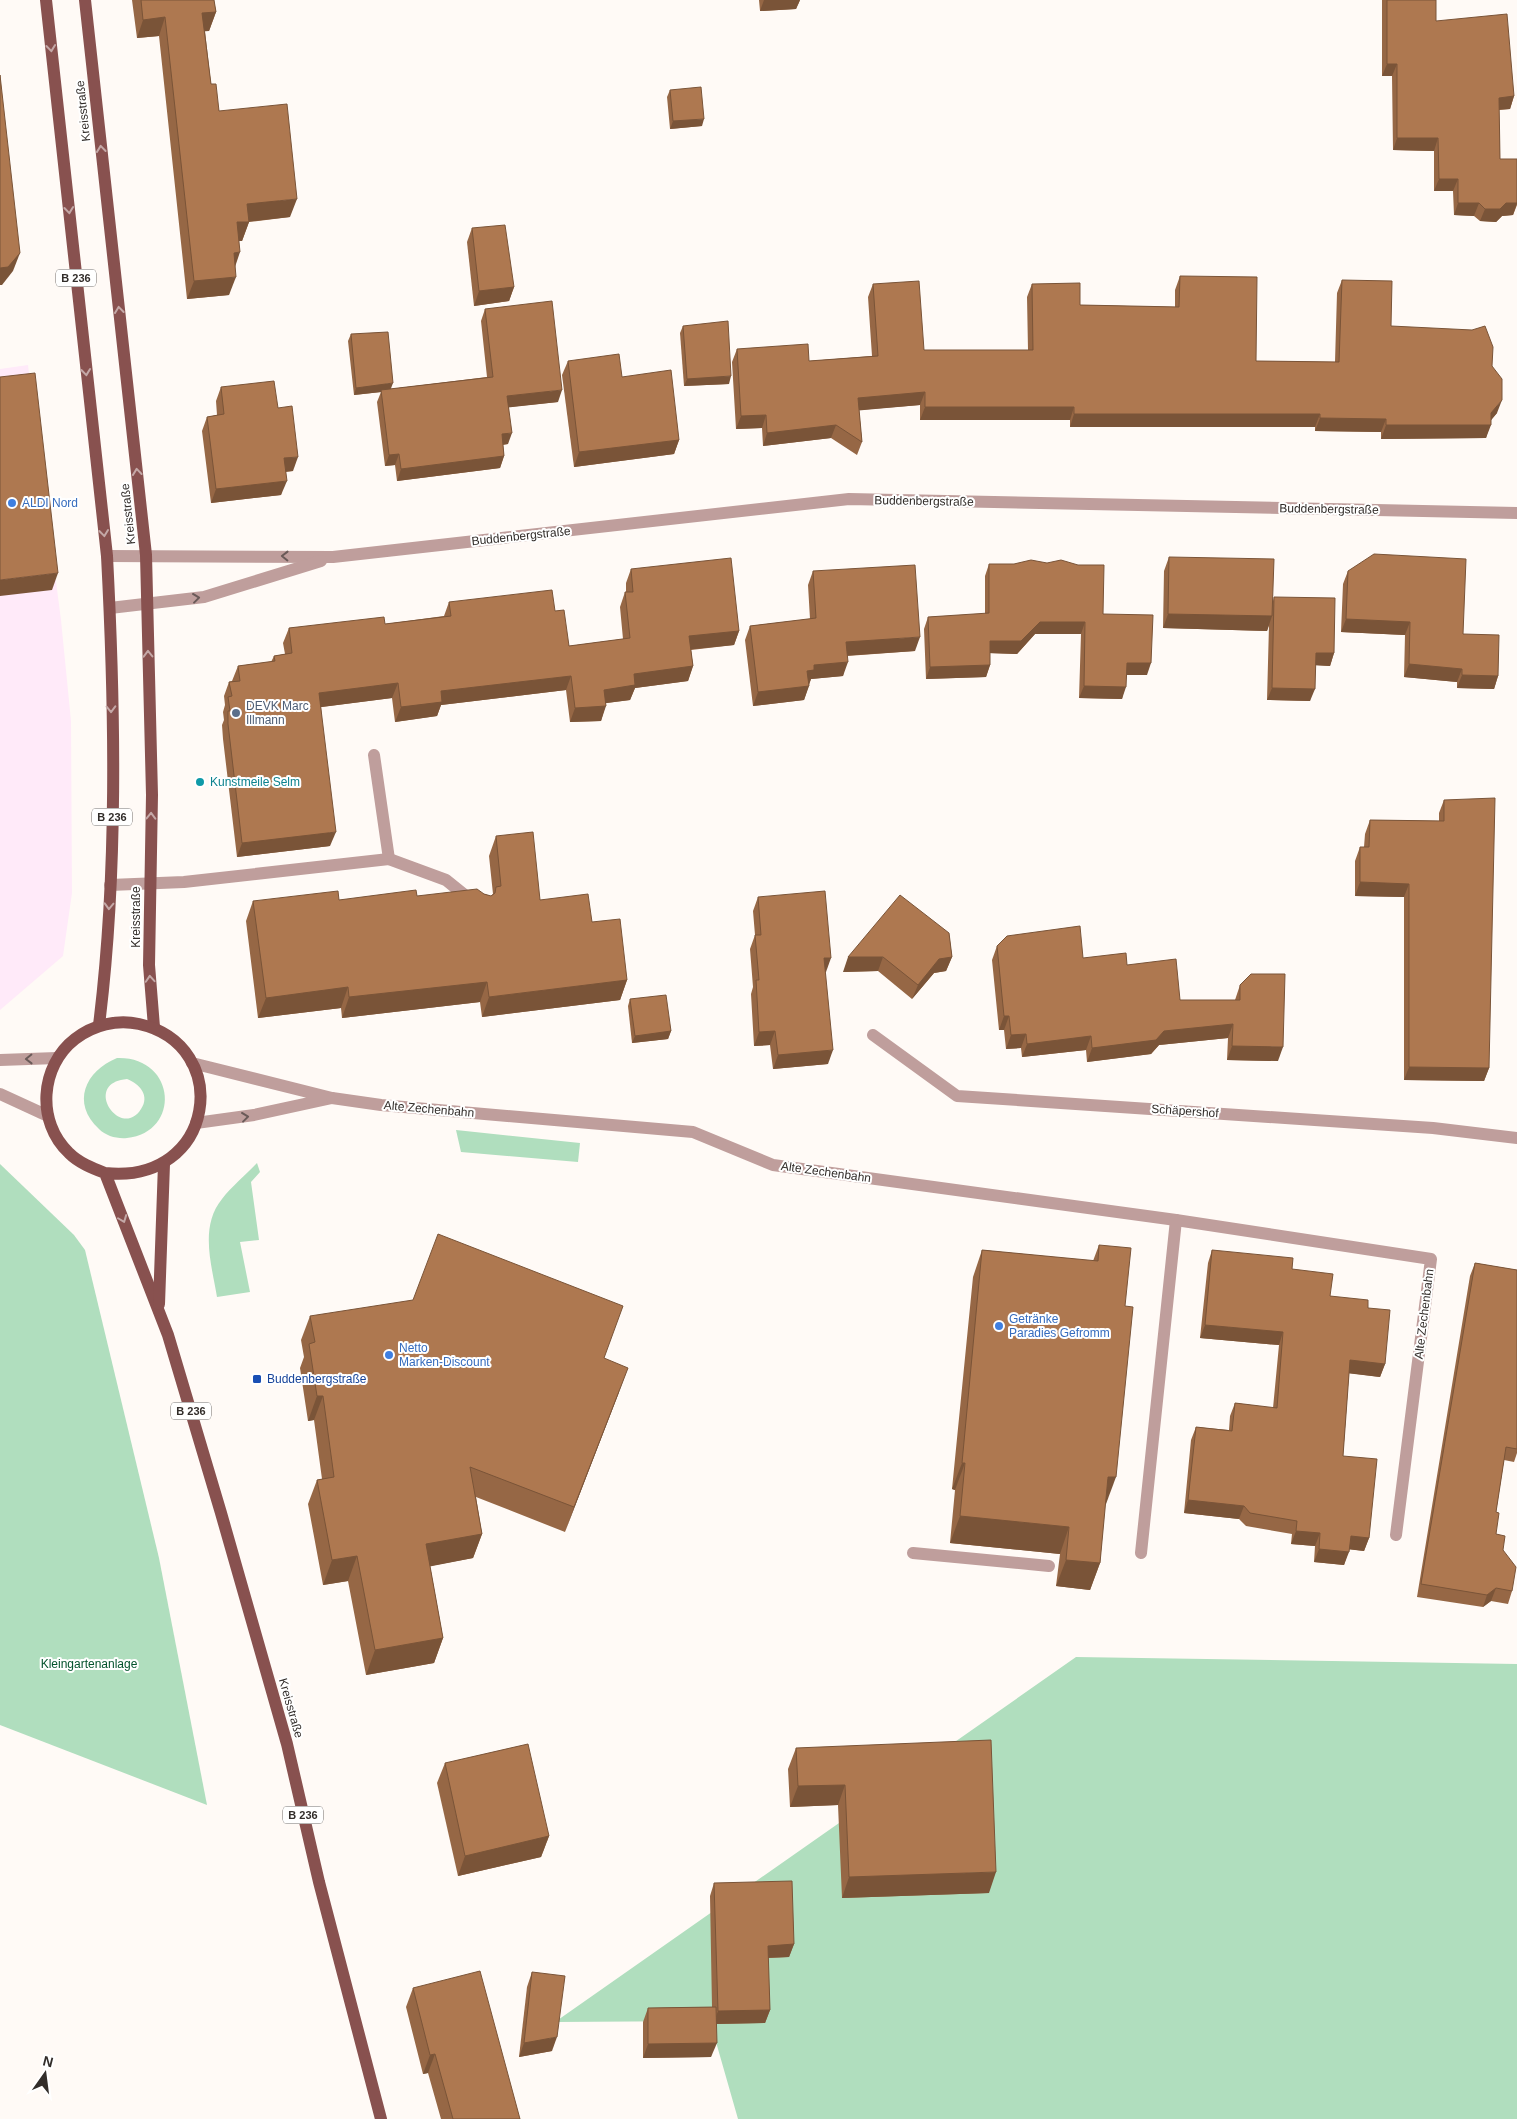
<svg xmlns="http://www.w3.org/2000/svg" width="1517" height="2119" font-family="Arial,sans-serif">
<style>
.commercial{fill:#ffeaf9}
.green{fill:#b0debe;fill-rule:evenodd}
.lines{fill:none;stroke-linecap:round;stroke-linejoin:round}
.lane{stroke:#bf9e9c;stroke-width:12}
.street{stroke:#bf9e9c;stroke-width:12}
.primary{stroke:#88514f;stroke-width:12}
.wall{fill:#966745}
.shaded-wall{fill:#7a5438}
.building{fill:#ae7850;stroke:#7a5438}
.oneway{stroke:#c4a8a7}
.oneway2{stroke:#6a5a58}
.shop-dot{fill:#3f7fe0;stroke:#fff;stroke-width:2}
.service-dot{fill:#5c6f8a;stroke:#fff;stroke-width:2}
.culture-dot{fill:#0f9aa8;stroke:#fff;stroke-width:2}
.transit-dot{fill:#1a4fb4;stroke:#fff;stroke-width:2}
.labels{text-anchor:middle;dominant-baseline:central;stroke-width:4;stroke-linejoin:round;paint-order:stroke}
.shield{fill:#fff;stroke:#706c6a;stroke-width:1}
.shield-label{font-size:11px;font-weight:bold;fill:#322d2a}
.street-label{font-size:12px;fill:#322d2a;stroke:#fff}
.shop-label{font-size:12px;fill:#366cbe;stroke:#fff;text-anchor:start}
.service-label{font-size:12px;fill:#4e5e75;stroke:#fff;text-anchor:start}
.culture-label{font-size:12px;fill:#0d838f;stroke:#fff;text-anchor:start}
.transit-label{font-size:12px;fill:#164399;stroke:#fff;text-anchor:start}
.park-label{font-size:12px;fill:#04532d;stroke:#fff}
</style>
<rect width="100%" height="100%" fill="#fffaf6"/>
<path class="commercial" d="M28 365 61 620 71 721 72 893 63 956 0 1010V369Z"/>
<g class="green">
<path d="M117 1058C176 1056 182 1132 127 1138 117 1139 106 1136 99 1129 71 1103 85 1071 117 1058ZM127 1079C140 1084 150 1096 141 1109 121 1141 81 1083 127 1079Z"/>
<path d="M456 1130 580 1143 578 1162 461 1152Z"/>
<path d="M257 1163 260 1172 251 1182 259 1240 240 1242 250 1292 217 1297C212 1266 199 1227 222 1199 232 1186 246 1175 257 1163Z"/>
<path d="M0 1164 74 1235 85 1250 159 1558 207 1805 0 1725Z"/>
<path d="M1076 1657 1517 1664V2119H738L710 2021 555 2022Z"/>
</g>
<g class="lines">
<g class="lane">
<path d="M389 859 446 880 472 901"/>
<path d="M110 885 184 882 389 859 374 755"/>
<path d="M913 1553 1049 1566"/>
</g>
<g class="street">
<path d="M107 556 333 557 849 499 1517 513"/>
<path d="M110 608 204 597 321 561"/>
<path d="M873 1035 957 1096 1433 1128 1517 1138"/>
<path d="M0 1060 57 1058"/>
<path d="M192 1063 332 1098 254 1115 196 1123"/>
<path d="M0 1094 48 1116"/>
<path d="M332 1098 381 1105 693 1132 773 1165 1176 1220 1431 1259 1396 1535"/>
<path d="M1141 1553 1176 1220"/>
</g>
<g class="primary">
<path d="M46 0 107 556C115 709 118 873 99 1025"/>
<path d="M85 0 146 555 152 795 149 965 154 1027"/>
<path d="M105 1173C216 1185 234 1045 139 1024 117 1019 93 1025 75 1039 40 1066 36 1122 69 1153 79 1163 92 1168 105 1173L168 1335 221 1513 287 1744 319 1882 381 2119"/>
<path d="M159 1304 164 1164"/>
</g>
</g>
<g class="wall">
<path d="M132 0H214L216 12 209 31H205L211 84 219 111 290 217 249 222 242 241H239L229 295 187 299 159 36 137 38Z"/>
<path d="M759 0H800L796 9 760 11Z"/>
<path d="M1382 0H1436V21L1514 96 1510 109 1499 110 1500 159H1517V205L1513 215 1502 216 1496 222 1480 221 1474 216 1454 215 1453 191H1434V151L1393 150 1392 76H1382Z"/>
<path d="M670 90 702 126 670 129 667 97Z"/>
<path d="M472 228 514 287 509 301 474 306 467 242Z"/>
<path d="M1180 276 1256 361 1335 362 1337 293 1342 280 1391 326 1492 366 1497 413 1491 420 1486 438 1381 439V432L1315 431V427H1070V420H920V405L859 410 862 442 857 455 831 438 763 446 762 428 736 429 732 362 737 349 809 361 872 356 868 297 873 284 924 350H1028L1027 297 1032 284 1080 305 1175 307V290Z"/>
<path d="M485 309 558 402 509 407 508 444 503 445 504 456 500 468 397 481 395 465 385 466 377 402 381 392 354 395 348 341 351 334 390 389 487 377 481 321Z"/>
<path d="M683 326 729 384 684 386 680 333Z"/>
<path d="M568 361 622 377 679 440 674 454 574 467 562 375Z"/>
<path d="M221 387 278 408 293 471 286 472 281 495 211 503 202 431 207 417 217 415 216 401Z"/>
<path d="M1169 557 1273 601 1274 597 1334 653 1330 666 1315 665 1310 701 1267 700 1269 625 1267 631 1163 628 1164 571Z"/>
<path d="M989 564 1103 614 1147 675H1127L1122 699 1079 698 1081 634H1035L1017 654 990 653V665L986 677 926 679 924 629 928 617 985 614V576Z"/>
<path d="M631 569 739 631 734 645 691 650 693 666 688 681 635 688 630 700 606 703 601 721 570 722 566 690 441 705 437 716 395 722 392 698 321 707 330 846 237 857 223 739 222 725 224 720 223 712 225 705 224 696 229 682 232 681 238 666 271 662 274 656 285 654 283 643 289 628 385 624 444 616 449 602 555 611 569 646 623 639 620 607 625 592H626V583Z"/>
<path d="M813 571 915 651 847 656 843 676 811 679 804 700 753 706 745 640 750 626 810 619 808 585Z"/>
<path d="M1348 571 1463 634 1498 676 1494 689 1457 688V682L1404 677 1405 635 1341 632 1343 584Z"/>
<path d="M1444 800 1489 1068 1484 1081 1404 1080V897L1355 896V861L1360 847H1364L1365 834 1370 820 1439 821V813Z"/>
<path d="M496 836 540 900 592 922 627 980 620 1000 482 1017 480 1002 342 1018 341 1008 258 1018 246 921 253 901 339 900 417 896 484 894 491 896 493 894 489 856Z"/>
<path d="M758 897 826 972H825L828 1064 773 1069 770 1045 754 1046 751 994 753 987 750 949 755 935 753 911Z"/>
<path d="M949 933 952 957 946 971 934 973 912 999 878 971 843 972Z"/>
<path d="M997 946 1127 965 1180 1000H1235L1240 985 1278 1061 1227 1060 1228 1038 1159 1045 1151 1054 1087 1062 1086 1050 1022 1057 1021 1048 1006 1049 1004 1030H999L992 960Z"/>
<path d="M630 999 671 1031 668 1039 632 1043 628 1006Z"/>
<path d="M1099 1245 1106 1504H1105L1100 1563 1090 1590 1056 1586 1060 1554 950 1543 955 1490 952 1489 973 1277 982 1250 1093 1261Z"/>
<path d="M1212 1250 1292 1269 1330 1296 1368 1308 1385 1364 1380 1377 1349 1373 1343 1456 1369 1538 1364 1551 1349 1549 1344 1565 1314 1562 1315 1546 1291 1544 1292 1534 1246 1526 1239 1519 1184 1513 1191 1440 1196 1427 1229 1430 1230 1416 1235 1403 1273 1408 1279 1345 1200 1338 1208 1263Z"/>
<path d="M1475 1263 1517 1270V1453L1514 1462 1504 1460 1496 1512V1534L1503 1550 1512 1591 1508 1604 1491 1601 1483 1607 1417 1597 1470 1276Z"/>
<path d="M310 1316 604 1358 619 1392 565 1532 476 1497 482 1534 473 1558 430 1566 443 1638 434 1663 366 1675 348 1581 323 1585 308 1504 317 1480 322 1479 314 1420 308 1421 300 1368 304 1357 301 1340Z"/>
<path d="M796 1748 989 1893 842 1898 838 1805 790 1807 788 1769Z"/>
<path d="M445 1763 549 1836 541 1857 458 1876 437 1783Z"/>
<path d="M714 1883 794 1944 789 1957 768 1958 770 2010 765 2023 716 2024 711 2057 643 2058V2022L648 2008 712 2007 710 1896Z"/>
<path d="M532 1972 552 2051 519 2057 527 1987Z"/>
<path d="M413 1988 520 2119H441L428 2073 423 2074 406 2007Z"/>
</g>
<g class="shaded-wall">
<path d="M764 0H800L796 9 760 11Z"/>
<path d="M216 12 209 31 196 32 202 13Z"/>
<path d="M165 17 159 36 137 38 143 20Z"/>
<path d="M1387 64H1397L1392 76H1382Z"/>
<path d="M1514 96 1510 109 1494 110 1499 98Z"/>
<path d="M704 119 702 126 670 129 673 121Z"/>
<path d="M1397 138H1438L1434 151 1393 150Z"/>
<path d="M1439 179H1458L1453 191H1434Z"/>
<path d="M297 199 290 217 244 222H249L242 241H230L237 222 247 204Z"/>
<path d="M1458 203H1479L1474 216 1454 215Z"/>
<path d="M1506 203H1517L1513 215 1502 216 1496 222 1480 221 1485 209Z"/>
<path d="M240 252 234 270V253Z"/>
<path d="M20 253 13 271 2 285H0V268Z"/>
<path d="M236 277 229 295 187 299 194 281Z"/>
<path d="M514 287 509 301 474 306 479 291Z"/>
<path d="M731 376 729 384 684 386 687 379Z"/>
<path d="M393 383 390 391 354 395 356 388Z"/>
<path d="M562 390 558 402 503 408 507 396Z"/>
<path d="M925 392 920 405 853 411 858 398Z"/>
<path d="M1502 400 1497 413 1487 425H1491L1486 438 1381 439 1386 425 1491 413Z"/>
<path d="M925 407H1074L1070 420H920Z"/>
<path d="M1074 414H1320L1315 427H1070Z"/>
<path d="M766 415 762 428 736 429 741 416Z"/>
<path d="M1320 418 1386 419 1381 432 1315 431Z"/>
<path d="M836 425 831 438 763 446 767 433Z"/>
<path d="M512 433 508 444 497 445 502 434Z"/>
<path d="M679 440 674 454 574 467 579 452Z"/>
<path d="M399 454 395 465 385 466 389 455Z"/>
<path d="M504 456 500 468 397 481 401 469Z"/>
<path d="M298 457 293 471 279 472 284 458Z"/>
<path d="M287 481 281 495 211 503 216 489Z"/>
<path d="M58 573 52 590 0 596V580Z"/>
<path d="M1168 614 1272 616 1267 631 1163 628Z"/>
<path d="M1346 619 1410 622 1405 635 1341 632Z"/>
<path d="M1040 622H1085L1081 634H1035L1017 654 986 653 990 641Z"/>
<path d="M739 631 734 645 684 650 689 636Z"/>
<path d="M920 637 915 651 841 656 846 642Z"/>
<path d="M1316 653H1334L1330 666 1311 665Z"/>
<path d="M848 662 843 676 811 679 809 684 802 685 807 671 814 665Z"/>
<path d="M1127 663H1151L1147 675H1123Z"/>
<path d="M1409 664 1462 669 1457 682 1404 677Z"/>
<path d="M990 665 986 677 926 679 930 667Z"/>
<path d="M693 666 688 681 635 688 630 700 599 704 604 690 634 674Z"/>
<path d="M1462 675 1498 676 1494 689 1457 688Z"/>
<path d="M571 676 566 690 441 705 437 716 395 722 401 707 441 691Z"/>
<path d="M398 683 392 698 314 708 319 693Z"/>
<path d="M809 686 804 700 753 706 758 692Z"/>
<path d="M1084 686 1126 687 1122 699 1079 698Z"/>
<path d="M1272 688 1315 689 1310 701 1267 700Z"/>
<path d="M606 706 601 721 570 722 575 708Z"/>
<path d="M336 832 330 846 237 857 242 843Z"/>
<path d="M1360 882 1409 884 1404 897 1355 896Z"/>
<path d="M848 957H883L878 971 843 972Z"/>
<path d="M952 957 946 971 934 973 912 999 918 985 939 959Z"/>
<path d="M824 958H831L826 972H819Z"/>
<path d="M627 980 620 1000 482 1017 489 997Z"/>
<path d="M487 982 480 1002 342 1018 349 997Z"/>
<path d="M348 987 341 1008 258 1018 266 998Z"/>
<path d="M1004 1016H1009L1004 1030H999Z"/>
<path d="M1233 1024 1228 1038 1159 1045 1151 1054 1087 1062 1092 1048 1164 1031Z"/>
<path d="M671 1031 668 1039 632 1043 635 1036Z"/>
<path d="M775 1031 770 1045 754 1046 759 1032Z"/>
<path d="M1026 1034 1021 1048 1006 1049 1011 1035Z"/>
<path d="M1091 1036 1086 1050 1022 1057 1027 1044Z"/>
<path d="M1232 1046 1283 1047 1278 1061 1227 1060Z"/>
<path d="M833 1050 828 1064 773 1069 778 1055Z"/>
<path d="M1409 1067 1489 1068 1484 1081 1404 1080Z"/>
<path d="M1205 1325 1283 1332 1279 1345 1200 1338Z"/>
<path d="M1350 1360 1385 1364 1380 1377 1346 1373Z"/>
<path d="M628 1368 619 1392 565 1532 574 1507Z"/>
<path d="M317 1396H323L314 1420 308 1421Z"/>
<path d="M962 1463H965L955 1490 952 1489Z"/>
<path d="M1108 1477H1116L1106 1504H1098Z"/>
<path d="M1188 1500 1244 1506 1239 1519 1184 1513Z"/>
<path d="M960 1516 1069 1527 1060 1554 950 1543Z"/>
<path d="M1296 1531 1320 1533 1315 1546 1291 1544Z"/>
<path d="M482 1534 473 1558 417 1569 426 1544Z"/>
<path d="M1351 1536 1369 1538 1364 1551 1346 1549Z"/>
<path d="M1319 1549 1349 1552 1344 1565 1314 1562Z"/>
<path d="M357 1556 348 1581 323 1585 332 1560Z"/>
<path d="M1066 1560 1100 1563 1090 1590 1056 1586Z"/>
<path d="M1496 1588 1491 1601 1483 1607 1487 1595Z"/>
<path d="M443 1638 434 1663 366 1675 375 1650Z"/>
<path d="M845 1785 838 1805 790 1807 798 1786Z"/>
<path d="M549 1836 541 1857 458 1876 465 1856Z"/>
<path d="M996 1872 989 1893 842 1898 849 1877Z"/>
<path d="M794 1944 789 1957 763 1958 768 1946Z"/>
<path d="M770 2010 765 2023 713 2024 718 2011Z"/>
<path d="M557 2037 552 2051 519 2057 524 2043Z"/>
<path d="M717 2043 711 2057 643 2058 648 2044Z"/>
<path d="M435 2054 428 2073 423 2074 430 2055Z"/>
</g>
<g class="building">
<path d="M141 0H214L216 12 202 13 211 84H216L219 111 287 104 297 199 247 204 249 222H237L240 252 234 253 236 277 194 281 165 17 143 20Z"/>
<path d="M1387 0H1436V21L1507 14 1514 96 1499 98 1500 159H1517V203H1506L1500 209H1485L1479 203H1458V179H1439L1438 138H1397V64H1387Z"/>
<path d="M0 75 20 253 8 267 0 268Z"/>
<path d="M701 87 704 119 673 121 670 90Z"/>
<path d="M505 225 514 287 479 291 472 228Z"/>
<path d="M1180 276 1257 277 1256 361 1339 362 1342 280 1392 281 1391 326 1472 330 1485 326 1493 347 1492 366 1502 379V400L1491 413V425H1386V419L1320 418V414H1074V407H925V392L858 398 862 442 836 425 767 433 766 415 741 416 737 349 808 344 809 361 878 356 873 284 919 281 924 350H1033L1032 284 1080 283V305L1179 307Z"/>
<path d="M552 301 562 390 507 396 512 433 502 434 504 456 401 469 399 454 389 455 381 390 493 377 485 309Z"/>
<path d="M728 321 731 376 687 379 683 326Z"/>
<path d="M388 332 393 383 356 388 351 334Z"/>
<path d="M619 354 622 377 671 370 679 440 579 452 568 361Z"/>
<path d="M35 373 58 573 0 580V377Z"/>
<path d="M274 381 278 408 292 406 298 457 284 458 287 481 216 489 207 417 224 414 221 387Z"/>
<path d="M1374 554 1466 559 1463 634 1499 635 1498 676 1462 675V669L1409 664 1410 622 1346 619 1348 571Z"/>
<path d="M1169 557 1274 559 1272 616 1168 614Z"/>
<path d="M731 558 739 631 689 636 693 666 634 674 635 685 604 690 606 706 575 708 571 676 441 691 442 702 401 707 398 683 319 693 336 832 242 843 228 724V711H230L228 697 232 696 229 682 240 681 238 666 275 661 274 656 292 653 289 628 384 617 385 624 451 616 449 602 552 590 555 611 564 610 569 646 630 638 625 592H633L631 569Z"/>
<path d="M1031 560 1047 563 1061 560 1078 565H1104L1103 614 1153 615 1151 663H1127L1126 687 1084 686 1085 622H1040L1021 641H990V665L930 667 928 617 989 613V564H1014Z"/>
<path d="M915 565 920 637 846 642 848 662 814 665V670L807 671 809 686 758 692 750 626 816 618 813 571Z"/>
<path d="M1274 597 1335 598 1334 653H1316L1315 689 1272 688Z"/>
<path d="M1495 798 1489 1068 1409 1067V884L1360 882V847H1369L1370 820 1444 821V800Z"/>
<path d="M533 832 540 900 588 894 592 922 620 919 627 980 489 997 487 982 349 997 348 987 266 998 253 901 338 891 339 900 416 890 417 896 477 889 484 894 491 896 495 893 496 887 501 886 496 836Z"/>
<path d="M825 891 831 958H824L833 1050 778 1055 775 1031 759 1032 756 980H759L755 935H761L758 897Z"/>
<path d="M900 895 949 933 952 957 939 959 918 985 883 957H848Z"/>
<path d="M1080 926 1083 958 1126 953 1127 965 1176 959 1180 1000H1240V985L1251 974H1285L1283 1047 1232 1046 1233 1024 1164 1031 1156 1040 1092 1048 1091 1036 1027 1044 1026 1034 1011 1035 1009 1016H1004L997 946 1007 936Z"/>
<path d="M666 995 671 1031 635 1036 630 999Z"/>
<path d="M438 1234 623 1306 604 1358 628 1368 574 1507 470 1467 482 1534 426 1544 443 1638 375 1650 357 1556 332 1560 317 1480 334 1477 323 1396H317L309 1344 315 1342 310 1316 413 1300Z"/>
<path d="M1099 1245 1131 1248 1125 1306 1133 1307 1116 1477H1108L1100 1563 1066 1560 1069 1527 960 1516 965 1463H962L982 1250 1098 1261Z"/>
<path d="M1212 1250 1293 1258 1292 1269 1333 1274 1330 1296 1368 1300V1308L1390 1310 1385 1364 1350 1360 1343 1456 1377 1459 1369 1538 1351 1536 1349 1552 1319 1549 1320 1533 1296 1531 1297 1521 1250 1513 1244 1506 1188 1500 1196 1427 1232 1431 1235 1403 1277 1408 1283 1332 1205 1325Z"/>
<path d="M1475 1263 1517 1270V1449L1506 1447 1496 1512 1499 1513 1496 1534 1505 1536 1503 1550 1516 1567 1512 1591 1496 1588 1487 1595 1421 1584Z"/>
<path d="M991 1740 996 1872 849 1877 845 1785 798 1786 796 1748Z"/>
<path d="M528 1744 549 1836 465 1856 445 1763Z"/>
<path d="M792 1881 794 1944 768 1946 770 2010 718 2011 714 1883Z"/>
<path d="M480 1971 520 2119H453L435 2054 430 2055 413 1988Z"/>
<path d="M532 1972 565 1976 557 2037 524 2043Z"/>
<path d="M716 2007 717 2043 648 2044V2008Z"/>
</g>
<defs><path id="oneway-chevron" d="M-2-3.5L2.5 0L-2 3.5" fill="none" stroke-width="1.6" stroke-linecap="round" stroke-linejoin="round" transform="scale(1.25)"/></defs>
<g class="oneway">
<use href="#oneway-chevron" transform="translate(51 48) rotate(84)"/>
<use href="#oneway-chevron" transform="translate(101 149) rotate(-96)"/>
<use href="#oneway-chevron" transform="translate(69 210) rotate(84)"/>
<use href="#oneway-chevron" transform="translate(119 310) rotate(-97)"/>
<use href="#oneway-chevron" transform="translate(86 372) rotate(84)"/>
<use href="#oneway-chevron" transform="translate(137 472) rotate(-96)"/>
<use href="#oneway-chevron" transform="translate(104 533) rotate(83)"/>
<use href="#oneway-chevron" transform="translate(148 654) rotate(-91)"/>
<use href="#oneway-chevron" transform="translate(111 709) rotate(89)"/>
<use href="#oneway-chevron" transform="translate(151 816) rotate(-89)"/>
<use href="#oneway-chevron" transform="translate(109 906) rotate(92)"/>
<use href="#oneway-chevron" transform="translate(150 979) rotate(-94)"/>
<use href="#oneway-chevron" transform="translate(123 1219) rotate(69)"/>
</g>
<g class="oneway2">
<use href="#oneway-chevron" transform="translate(285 556) rotate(-179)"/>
<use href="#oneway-chevron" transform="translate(196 598) rotate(-7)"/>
<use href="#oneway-chevron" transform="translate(29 1059) rotate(179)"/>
<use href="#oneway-chevron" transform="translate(245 1117) rotate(-7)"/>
</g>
<g class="shop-dot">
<circle cx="12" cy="503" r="5"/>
<circle cx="999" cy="1326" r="5"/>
<circle cx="389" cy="1355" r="5"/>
</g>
<circle class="service-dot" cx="236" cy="713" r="5"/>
<circle class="culture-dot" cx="200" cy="782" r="5"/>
<rect class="transit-dot" x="252" y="1374" width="10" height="10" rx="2.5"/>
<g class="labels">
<g class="shield">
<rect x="56" y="269.5" width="40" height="17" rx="4"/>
<rect x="92" y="808.5" width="40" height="17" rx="4"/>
<rect x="171" y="1402.5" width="40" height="17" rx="4"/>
<rect x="283" y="1806.5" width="40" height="17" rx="4"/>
</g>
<g class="shield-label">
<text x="76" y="278">B 236</text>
<text x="112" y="817">B 236</text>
<text x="191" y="1411">B 236</text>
<text x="303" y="1815">B 236</text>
</g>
<g class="street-label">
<text transform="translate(83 111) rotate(-96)">Kreisstraße</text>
<text transform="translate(924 501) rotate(1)">Buddenbergstraße</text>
<text transform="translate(1329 509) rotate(1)">Buddenbergstraße</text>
<text transform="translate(128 514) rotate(-96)">Kreisstraße</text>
<text transform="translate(521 536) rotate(-6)">Buddenbergstraße</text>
<text transform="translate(136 917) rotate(-90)">Kreisstraße</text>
<text transform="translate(429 1109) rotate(5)">Alte Zechenbahn</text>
<text transform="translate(1185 1111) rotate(4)">Schäpershof</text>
<text transform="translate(826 1172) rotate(8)">Alte Zechenbahn</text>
<text transform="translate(1424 1314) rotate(-83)">Alte Zechenbahn</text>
<text transform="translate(291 1708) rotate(74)">Kreisstraße</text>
</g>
<g class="shop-label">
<text x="22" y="503">ALDI Nord</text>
<text x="1009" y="1319">Getränke<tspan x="1009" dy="14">Paradies Gefromm</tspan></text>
<text x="399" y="1348">Netto<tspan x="399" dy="14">Marken-Discount</tspan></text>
</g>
<g class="service-label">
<text x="246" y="706">DEVK Marc<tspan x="246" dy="14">Illmann</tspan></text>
</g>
<g class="culture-label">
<text x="210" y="782">Kunstmeile Selm</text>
</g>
<g class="transit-label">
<text x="267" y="1379">Buddenbergstraße</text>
</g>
<g class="park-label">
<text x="89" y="1664">Kleingartenanlage</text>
</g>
</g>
<g transform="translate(45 2074) rotate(14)" stroke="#ffffff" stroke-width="4" paint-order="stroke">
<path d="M0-4L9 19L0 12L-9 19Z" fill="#322d2a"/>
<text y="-8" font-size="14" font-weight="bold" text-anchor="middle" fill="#322d2a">N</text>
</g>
</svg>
